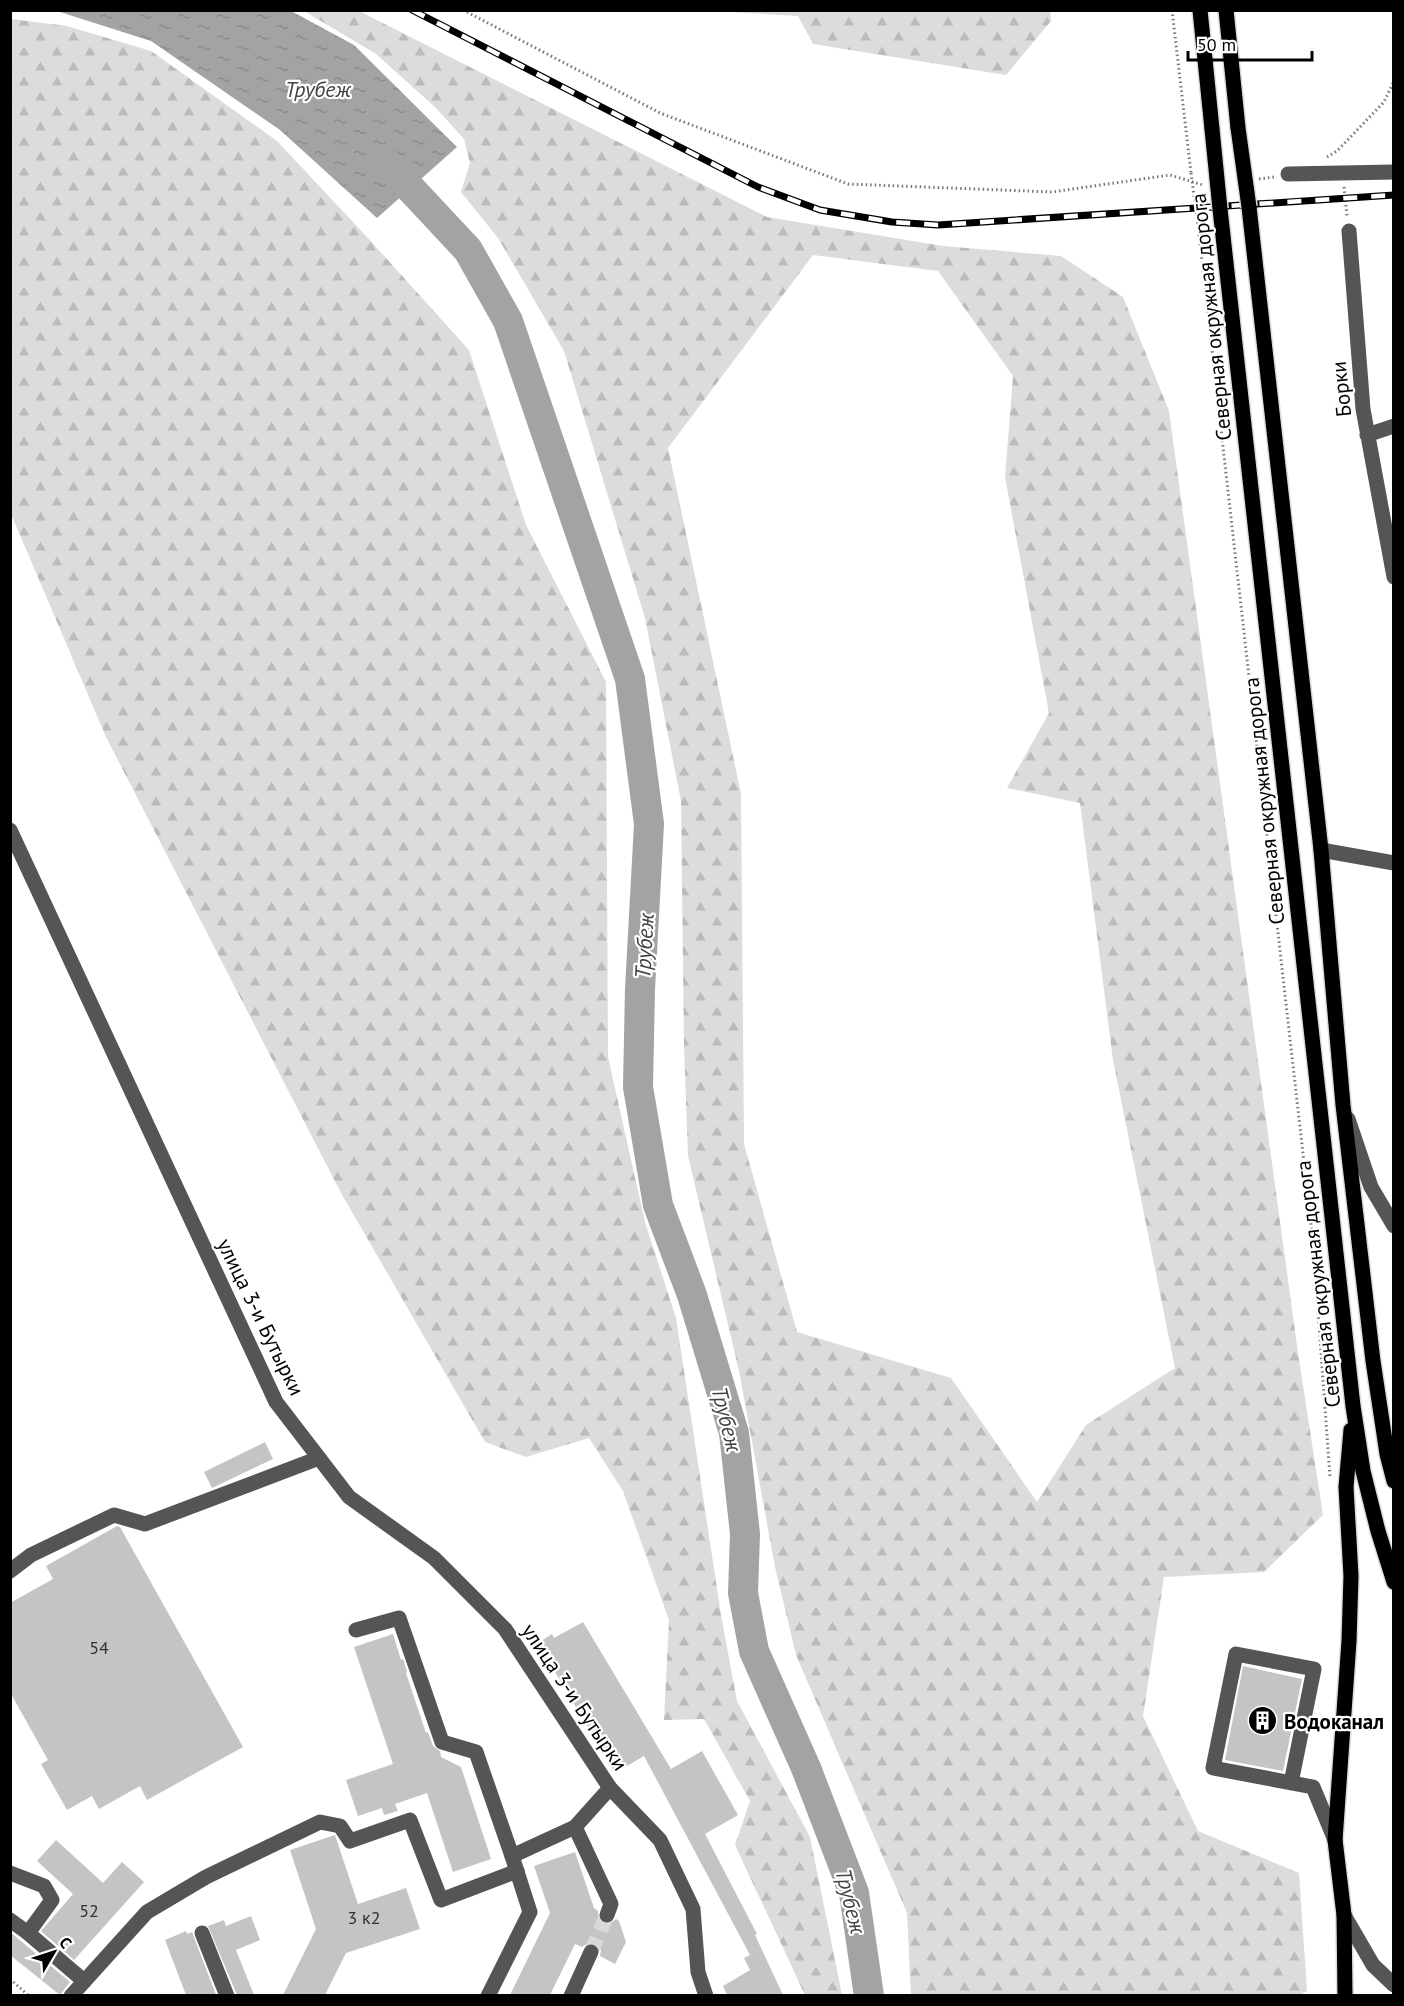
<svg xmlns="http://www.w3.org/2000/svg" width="1404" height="2006" font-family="'PT Sans',sans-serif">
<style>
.forest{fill:url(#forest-firs);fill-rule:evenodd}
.water{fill:url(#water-ripples)}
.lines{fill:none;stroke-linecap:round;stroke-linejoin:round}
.river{stroke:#a3a3a3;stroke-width:30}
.building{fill:#c4c4c4}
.minor-tunnel{stroke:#d9d9d9;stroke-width:15;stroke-dasharray:15 8;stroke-linecap:butt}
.major-casing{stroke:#dbdbdb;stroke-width:18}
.path{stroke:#777;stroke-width:3;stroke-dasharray:1.5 3;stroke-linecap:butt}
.minor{stroke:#555;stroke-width:15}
.major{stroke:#000;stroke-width:15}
.rail-casing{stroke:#000;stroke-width:7}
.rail{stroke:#fff;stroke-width:4.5;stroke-dasharray:14;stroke-linecap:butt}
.major-bridge-casing{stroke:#dbdbdb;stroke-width:18;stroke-linecap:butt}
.path-bridge{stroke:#777;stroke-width:3;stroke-dasharray:1.5 3;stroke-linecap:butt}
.major-bridge{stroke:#000;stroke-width:15}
.labels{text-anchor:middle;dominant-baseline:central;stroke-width:4.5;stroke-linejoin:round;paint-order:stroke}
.number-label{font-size:18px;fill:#313131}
.street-label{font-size:21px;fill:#000;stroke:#fff}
.poi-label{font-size:21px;font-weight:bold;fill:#000;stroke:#fff;text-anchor:start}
.water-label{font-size:22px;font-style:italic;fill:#444;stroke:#fff}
</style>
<defs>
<pattern id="forest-firs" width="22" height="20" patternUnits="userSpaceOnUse" patternTransform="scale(1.5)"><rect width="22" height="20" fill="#dcdcdc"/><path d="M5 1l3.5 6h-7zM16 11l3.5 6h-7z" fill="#bbb"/></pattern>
<pattern id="water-ripples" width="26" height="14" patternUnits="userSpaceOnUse" patternTransform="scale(1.5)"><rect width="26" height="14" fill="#a3a3a3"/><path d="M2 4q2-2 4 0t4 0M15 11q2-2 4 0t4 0" fill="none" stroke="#8b8b8b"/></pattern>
</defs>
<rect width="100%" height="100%" fill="#fff"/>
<g class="forest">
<path d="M1050 10 1051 21 1006 75 813 44 798 16 713 11Z"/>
<path d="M304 11H359L767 217 943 246 1061 256 1123 297 1169 411 1298 1353 1323 1515 1264 1572 1164 1577 1143 1716 1198 1831 1299 1873 1307 1991 1299 1995H911L907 1913 796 1655 775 1567 739 1371 688 1156 684 1047 681 801 645 618 564 351 498 238 461 192 470 163 464 139 436 108 376 54ZM813 255 938 271 1013 376 1005 477 1049 713 1007 788 1080 803 1113 1060 1175 1368 1086 1425 1037 1502 951 1378 797 1332 744 1144 741 794 668 448Z"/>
<path d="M11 19 67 26 151 51 277 141 368 238 469 350 526 525 606 682 608 1057 645 1222 676 1318 721 1615 737 1701 810 1837 842 1995H805L735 1845 750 1801 704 1719 664 1720 669 1620 623 1491 589 1438 526 1457 485 1442 341 1193 106 737 11 514Z"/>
</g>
<path class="water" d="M29 11H291L354 45 457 147 377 218 280 130 151 41 60 12Z"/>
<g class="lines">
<path class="river" d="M383 159 468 250 508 321 630 679 649 824 640 989 638 1087 658 1205 692 1295 734 1433 745 1534 743 1593 754 1651 806 1768 854 1893 869 1996"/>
</g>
<g class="building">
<path d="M265 1442 273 1459 212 1488 204 1472Z"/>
<path d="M117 1526 120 1527 243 1747 147 1800 140 1786 99 1809 92 1796 67 1810 41 1764 48 1760 10 1692V1603L53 1579 46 1566Z"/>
<path d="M583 1622 671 1769 702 1751 738 1815 705 1834 757 1934 755 1935 783 1995H727L723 1986 750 1970 744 1958 750 1955 644 1756 615 1773 538 1643 552 1634 554 1638Z"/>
<path d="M393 1634 401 1660 403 1659 407 1672 406 1673 426 1733 428 1732 433 1746 440 1751 441 1757 461 1767 491 1859 453 1872 427 1793 395 1804 398 1811 384 1815 382 1808 358 1816 346 1780 393 1764 354 1647Z"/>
<path d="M1243 1666 1302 1679 1283 1771 1225 1760Z"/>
<path d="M335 1835 358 1904 406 1888 420 1929 346 1953 325 1995H283L316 1929 290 1850Z"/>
<path d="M56 1840 103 1883 122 1862 144 1882 74 1960 41 1931 73 1894 37 1861Z"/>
<path d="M575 1852 594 1908 598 1911 599 1921 608 1925 616 1919 619 1921 626 1942 615 1964 600 1956 601 1950 596 1943 589 1942 582 1947 575 1944 550 1995H510L550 1913 534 1866Z"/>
<path d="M251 1916 260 1940 236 1950 254 1995H237L208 1926 224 1920 226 1926Z"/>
<path d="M186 1931 187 1934 192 1932 216 1995H186L165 1940Z"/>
<path d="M10 1932 70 1982 60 1995 10 1955Z"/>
</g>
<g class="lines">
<path class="minor-tunnel" d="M591 1952 607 1915"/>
<defs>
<g id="major">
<path d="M1200 10 1212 129"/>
<path d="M1226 10 1238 128"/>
<path d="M1249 207 1321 850 1343 1105 1373 1361 1387 1454 1394 1481"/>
<path d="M1220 209 1353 1406 1363 1471 1378 1531 1394 1582"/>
<path d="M1345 1996 1344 1915 1335 1840 1349 1641 1351 1576 1346 1487 1351 1430"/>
</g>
</defs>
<use href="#major" class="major-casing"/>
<g class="path">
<path d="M463 10 660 113 848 184 1052 192 1170 175 1203 185"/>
<path d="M1172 10 1191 173"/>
<path d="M1327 157 1337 151 1384 102 1394 81"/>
<path d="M1259 179 1274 177"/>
<path d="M1344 187 1347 216"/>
<path d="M1198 226 1313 1242 1330 1477"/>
<path d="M10 1979 29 1996"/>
</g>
<g class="minor">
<path d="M1288 174 1394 172"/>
<path d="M1349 231 1363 409 1394 577"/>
<path d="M1367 435 1394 426"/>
<path d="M10 830 276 1402 349 1497 434 1558 505 1629 610 1788 660 1840 693 1909 698 1972 706 1996"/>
<path d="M1321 850 1394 863"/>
<path d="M1348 1119 1371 1187 1394 1226"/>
<path d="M10 1571 31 1555 114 1515 145 1524 319 1458"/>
<path d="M356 1630 399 1618 442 1742 476 1752 512 1856"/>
<path d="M1291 1783 1314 1669 1236 1654 1213 1768 1313 1787 1335 1840"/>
<path d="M575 1827 611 1904 607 1915"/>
<path d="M10 1873 44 1886 52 1900 28 1933 84 1981"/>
<path d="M1344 1915 1373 1965 1394 1985"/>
<path d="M10 1920 28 1933"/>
<path d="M202 1933 227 1996"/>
<path d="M71 1996 147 1912 206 1877 320 1822 340 1826 350 1841 410 1820 441 1900 517 1871"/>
<path d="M488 1996 530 1912 512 1856 575 1827 610 1788"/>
<path d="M571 1996 591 1952"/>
</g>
<use href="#major" class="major"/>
<defs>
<path id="rail" d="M412 10 758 187 820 210 892 222 938 225 1394 195"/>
</defs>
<use href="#rail" class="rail-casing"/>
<use href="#rail" class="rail"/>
<defs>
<g id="major-bridge">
<path d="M1238 128 1249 207"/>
<path d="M1212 129 1220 209"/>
</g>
</defs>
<use href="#major-bridge" class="major-bridge-casing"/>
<path class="path-bridge" d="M1191 173 1198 226"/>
<use href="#major-bridge" class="major-bridge"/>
</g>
<defs>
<symbol id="building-disc" viewBox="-11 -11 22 22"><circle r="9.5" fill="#000" stroke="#fff"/><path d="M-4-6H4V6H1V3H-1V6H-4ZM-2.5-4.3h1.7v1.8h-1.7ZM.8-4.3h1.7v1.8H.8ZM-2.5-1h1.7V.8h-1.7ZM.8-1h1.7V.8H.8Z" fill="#fff"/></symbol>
</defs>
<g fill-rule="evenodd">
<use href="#building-disc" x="1246" y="1704" width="33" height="33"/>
</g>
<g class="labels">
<g class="number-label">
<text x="99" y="1647">54</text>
<text x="89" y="1910">52</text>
<text x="364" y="1917">3 к2</text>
</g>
<g class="street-label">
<text transform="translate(1211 317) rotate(-96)">Северная окружная дорога</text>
<text transform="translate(1341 389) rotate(-96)">Борки</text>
<text transform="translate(1264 801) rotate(-96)">Северная окружная дорога</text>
<text transform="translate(1318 1284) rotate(-97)">Северная окружная дорога</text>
<text transform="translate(261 1317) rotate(64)">улица 3-и Бутырки</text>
<text transform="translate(575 1697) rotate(56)">улица 3-и Бутырки</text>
</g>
<g class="poi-label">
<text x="1284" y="1721">Водоканал</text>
</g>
<g class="water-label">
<text x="318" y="89">Трубеж</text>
<text transform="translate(644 946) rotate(-87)">Трубеж</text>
<text transform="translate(727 1419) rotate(76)">Трубеж</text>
<text transform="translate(851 1901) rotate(76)">Трубеж</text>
</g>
</g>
<rect width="1404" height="2006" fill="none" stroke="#000000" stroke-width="24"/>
<g transform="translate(54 1952) rotate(51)" stroke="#ffffff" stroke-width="4.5" paint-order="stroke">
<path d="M0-4.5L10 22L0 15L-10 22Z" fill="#000000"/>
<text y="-9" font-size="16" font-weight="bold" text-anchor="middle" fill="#000000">С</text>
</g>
<path d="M1188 51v9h124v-9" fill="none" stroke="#000000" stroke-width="3"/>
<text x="1197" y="51" font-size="18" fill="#000000" stroke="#ffffff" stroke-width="4.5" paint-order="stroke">50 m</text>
</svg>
